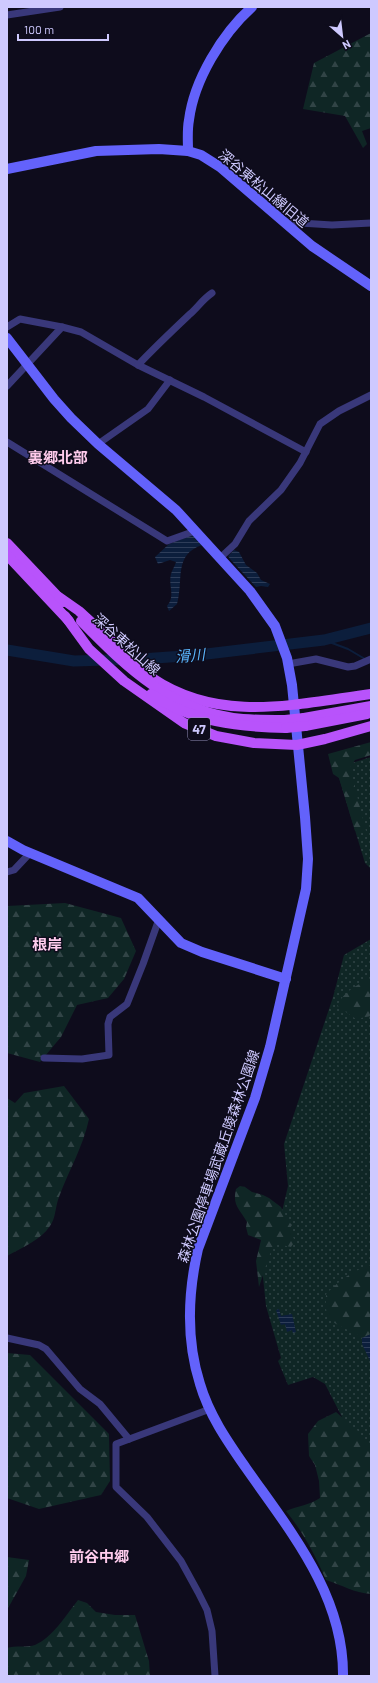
<svg xmlns="http://www.w3.org/2000/svg" width="378" height="1683" font-family="Barlow,'Noto Sans JP',sans-serif">
<style>
.green{fill:url(#green-dots)}
.forest{fill:url(#forest-firs)}
.water{fill:url(#water-rules)}
.lines{fill:none;stroke-linecap:round;stroke-linejoin:round}
.stream{stroke:#0c1e3c;stroke-width:2}
.river{stroke:#0c1e3c;stroke-width:11}
.street{stroke:#39387a;stroke-width:7}
.secondary{stroke:#6362fb;stroke-width:10}
.primary{stroke:#b853fb;stroke-width:10}
.primary-bridge{stroke:#b853fb;stroke-width:10}
.labels{text-anchor:middle;dominant-baseline:central;stroke-width:3;stroke-linejoin:round;paint-order:stroke}
.shield{fill:#0e0c1c;stroke:#9490ba;stroke-width:1}
.shield-label{font-size:13px;font-weight:bold;fill:#cec9fe}
.street-label{font-size:14px;fill:#cec9fe;stroke:#0e0c1c}
.neighbourhood-label{font-size:15px;font-weight:bold;fill:#fecbec;stroke:#0e0c1c}
.water-label{font-size:15px;font-style:italic;fill:#59b4fb;stroke:#0e0c1c}
</style>
<defs>
<pattern id="green-dots" width="8" height="8" patternUnits="userSpaceOnUse"><rect width="8" height="8" fill="#0f2625"/><path d="M2 2h.1M6 6h.1" fill="none" stroke="#314446" stroke-width="1.8" stroke-linecap="round"/></pattern>
<pattern id="forest-firs" width="22" height="20" patternUnits="userSpaceOnUse"><rect width="22" height="20" fill="#0f2625"/><path d="M5 1l3.5 6h-7zM16 11l3.5 6h-7z" fill="#314446"/></pattern>
<pattern id="water-rules" width="6" height="5" patternUnits="userSpaceOnUse"><rect width="6" height="5" fill="#0c1e3c"/><path d="M0 2.5h6" fill="none" stroke="#2e3d59"/></pattern>
</defs>
<rect width="100%" height="100%" fill="#0e0c1c"/>
<g class="green">
<path d="M371 757V867L370 868 365 863 336 768Z"/>
<path d="M371 939V1566L342 1417 325 1384 313 1377 288 1385 278 1361 281 1358 266 1306 262 1268 276 1237 288 1186 284 1144 333 997 344 955Z"/>
</g>
<g class="forest">
<path d="M371 33V128L362 131 367 144 363 148 345 116 303 109 314 63Z"/>
<path d="M371 742V755L355 760 350 768 366 831H355L339 778 333 774 328 754Z"/>
<path d="M65 903 121 918 136 951 124 979 108 998 77 1005 61 1037 40 1062 7 1053V906Z"/>
<path d="M371 978V1016L356 1019 337 1006C344 991 357 985 371 978Z"/>
<path d="M64 1086 89 1119C83 1147 69 1170 59 1197 55 1207 56 1218 50 1226 41 1240 21 1248 7 1256V1098L15 1103 24 1093Z"/>
<path d="M240 1186 245 1187 252 1192 263 1195 269 1198 281 1207 288 1221 292 1225 289 1229 295 1241 291 1247 277 1244 272 1248 259 1287 256 1261 261 1240 248 1235 246 1227 247 1222C240 1209 232 1206 236 1189Z"/>
<path d="M371 1265V1334L362 1338C353 1330 331 1325 328 1316 325 1310 326 1301 326 1294 339 1281 353 1270 371 1265Z"/>
<path d="M7 1353 30 1355 109 1434 110 1481 101 1495 39 1509 7 1498Z"/>
<path d="M336 1412 358 1431 371 1449V1594C354 1593 342 1585 326 1580 315 1555 303 1532 286 1511 298 1506 310 1505 320 1498L319 1481 315 1465 309 1456 308 1434 318 1421Z"/>
<path d="M7 1557 29 1560 26 1576 7 1610Z"/>
<path d="M78 1600 87 1603 96 1612 115 1615H135L149 1661 150 1676H7V1648C15 1645 28 1648 35 1645 53 1637 66 1615 78 1600Z"/>
</g>
<g class="water">
<path d="M193 535 202 545C173 555 184 580 177 604L169 611 167 606C176 596 168 586 171 574 172 570 175 566 176 562L170 560 158 564 155 557 169 544Z"/>
<path d="M234 550 239 552 246 565 257 573 261 580 270 584 268 587 261 586 256 587 230 559 228 556Z"/>
<path d="M279 1309 281 1316 292 1314 296 1332 293 1333 292 1330 287 1332 285 1324 281 1325 276 1310Z"/>
<path d="M371 1334V1363L362 1344V1338Z"/>
</g>
<g class="lines">
<path class="stream" d="M324 640 348 649 365 659"/>
<path class="river" d="M7 650 74 661 141 659 198 655 324 640 371 628"/>
<g class="street">
<path d="M7 15 60 7"/>
<path d="M284 222 332 225 371 223"/>
<path d="M7 327 20 319 62 327 7 386"/>
<path d="M62 327 81 332 138 365 204 397 306 452"/>
<path d="M138 365C155 347 172 331 190 314 198 307 203 299 212 293"/>
<path d="M7 442 167 541 195 531"/>
<path d="M98 444 148 409 170 380"/>
<path d="M220 558 235 544 249 521 281 490 300 463 320 424 339 411 371 395"/>
<path d="M288 664 316 659 348 667 355 666 371 659"/>
<path d="M7 872 14 870 30 853"/>
<path d="M44 1058 82 1059 109 1055 108 1024 110 1017 127 1004 143 964 159 919"/>
<path d="M7 1338 39 1345 46 1349 80 1389 100 1404 129 1439"/>
<path d="M210 1409 116 1444V1487L147 1517 181 1561 198 1592 207 1610 212 1631 215 1676"/>
</g>
<g class="secondary">
<path d="M188 151C188 141 187 130 189 120 194 80 222 34 252 7"/>
<path d="M7 169 96 151 159 149 188 151 201 155 220 167 312 246 371 286"/>
<path d="M7 338 54 399 71 418 98 444 176 510 250 591 275 626 287 658 292 685 305 817 308 859 306 889 270 1047 255 1098 198 1249C188 1293 186 1340 200 1384 209 1415 228 1442 246 1468 290 1531 344 1595 343 1676"/>
<path d="M7 841 23 850 138 898 181 943 202 952 286 979"/>
</g>
<g class="primary">
<path d="M7 543 63 602"/>
<path d="M7 555 69 621"/>
<path d="M59 597 79 611 152 678C220 724 296 704 371 694"/>
<path d="M65 616 89 649 124 681 184 723 216 736 254 743 297 745 325 739 371 726"/>
<path d="M81 621C127 668 173 713 243 719 257 720 271 720 285 720"/>
<path d="M151 694C192 722 238 727 286 728"/>
<path d="M304 718 371 706"/>
<path d="M305 726 367 714"/>
</g>
<g class="primary-bridge">
<path d="M285 720 304 718"/>
<path d="M286 728 305 726"/>
</g>
</g>
<g class="labels">
<rect class="shield" x="188" y="718" width="22" height="22" rx="3"/>
<g class="shield-label">
<text x="199" y="729">47</text>
</g>
<g class="street-label">
<text transform="translate(264 188) rotate(40)">深谷東松山線旧道</text>
<text transform="translate(127 644) rotate(42)">深谷東松山線</text>
<text transform="translate(218 1156) rotate(-71)">森林公園停車場武蔵丘陵森林公園線</text>
</g>
<g class="neighbourhood-label">
<text x="58" y="457">裏郷北部</text>
<text x="47" y="944">根岸</text>
<text x="99" y="1556">前谷中郷</text>
</g>
<g class="water-label">
<text transform="translate(190 655) rotate(-5)">滑川</text>
</g>
</g>
<rect width="378" height="1683" fill="none" stroke="#cec9fe" stroke-width="16"/>
<g transform="translate(342 36) rotate(152)" stroke="#0e0c1c" stroke-width="3" paint-order="stroke">
<path d="M0-3L7 15L0 10L-7 15Z" fill="#cec9fe"/>
<text y="-6" font-size="11" font-weight="bold" text-anchor="middle" fill="#cec9fe">N</text>
</g>
<path d="M18 34v6h90v-6" fill="none" stroke="#cec9fe" stroke-width="2"/>
<text x="24" y="34" font-size="12" fill="#cec9fe" stroke="#0e0c1c" stroke-width="3" paint-order="stroke">100 m</text>
</svg>
